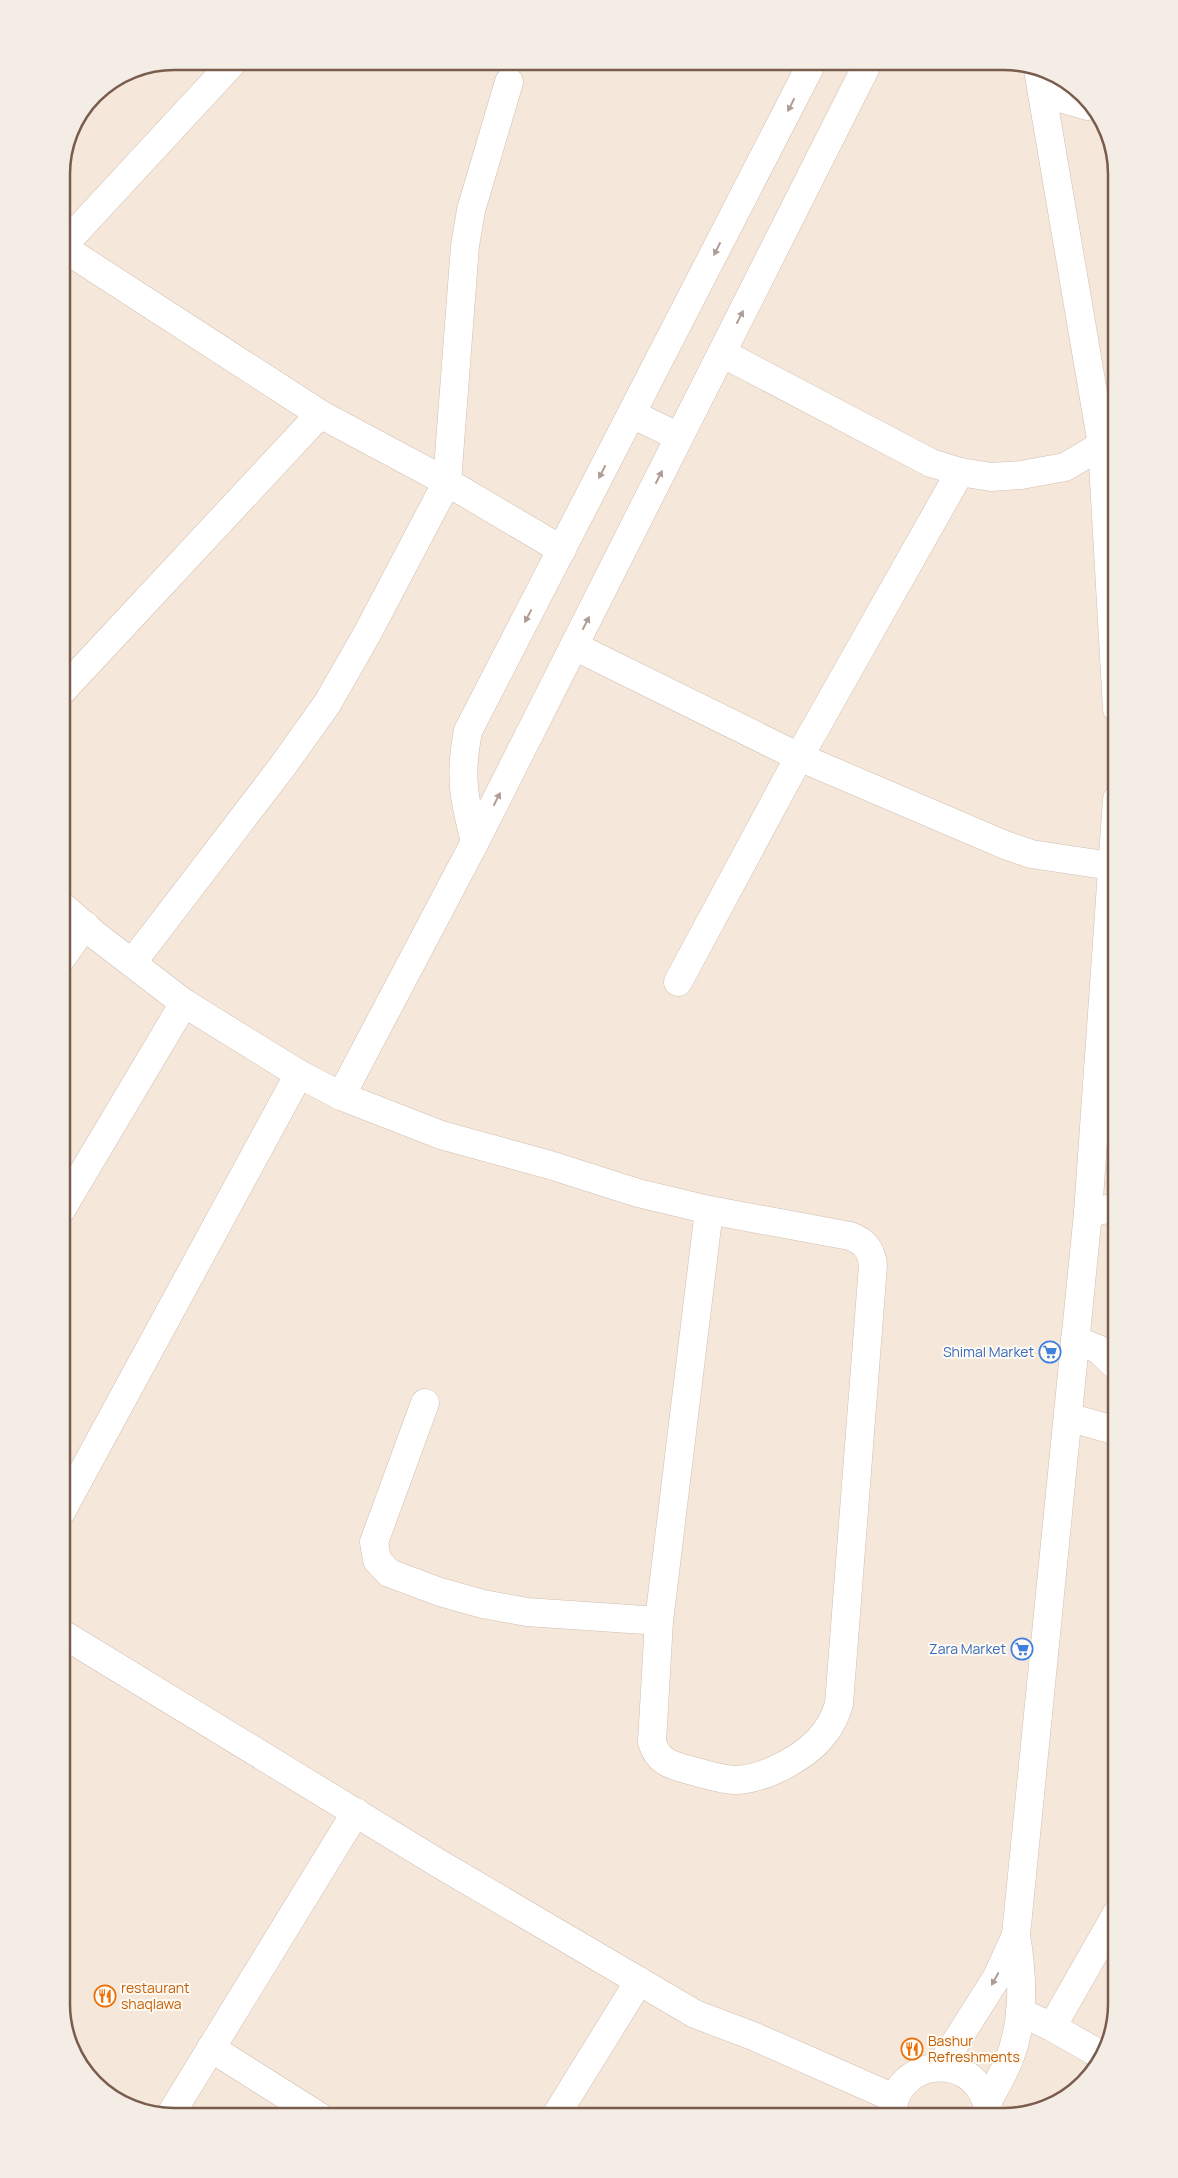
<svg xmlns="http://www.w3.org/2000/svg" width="1178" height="2178" viewBox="0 0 1178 2178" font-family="Manrope,sans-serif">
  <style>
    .residential { fill: #f5e8da }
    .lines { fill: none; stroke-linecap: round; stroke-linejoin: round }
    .minor-casing { stroke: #d1beb0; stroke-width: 29 }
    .tertiary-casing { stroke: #d1beb0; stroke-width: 29 }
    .minor { stroke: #fff; stroke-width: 28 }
    .tertiary { stroke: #fff; stroke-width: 28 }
    .oneway { fill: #af9d94 }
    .labels { text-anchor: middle; stroke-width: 4; stroke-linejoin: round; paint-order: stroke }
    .shop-label { font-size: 14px; fill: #366cbe; stroke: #fffaf3; text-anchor: end }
    .food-label { font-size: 14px; fill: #c56008; stroke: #fffaf3; text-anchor: start }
    .rim { fill: none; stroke: #7a5c4d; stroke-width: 2.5 }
  </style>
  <rect width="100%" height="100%" fill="#fdf6ec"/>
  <polygon class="residential" points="174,61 1012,62 1067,80 1108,130 1117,174 1117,2004 1098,2066 1048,2108 1004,2117 167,2117 111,2098 70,2048 61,2004 61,167 70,130 94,94 131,70"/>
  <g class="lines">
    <g class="minor-casing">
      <g id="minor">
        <polyline points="1042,93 1088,106"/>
        <polyline points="62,247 320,414 447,482 562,550"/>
        <polyline points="61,248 234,61"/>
        <polyline points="722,353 931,463 960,472 991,477 1021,475 1065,467 1102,445 1117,449"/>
        <polyline points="632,414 679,437"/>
        <polyline points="574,646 799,757 1005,845 1031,854 1111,866"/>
        <polyline points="61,692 320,414"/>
        <path d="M475 842C464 799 459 776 468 731L813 61"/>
        <path d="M61 905 94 934 184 1003 299 1074 341 1096 441 1135 550 1165 638 1193 709 1210 850 1236C865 1242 871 1249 873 1265L839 1704C836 1714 832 1723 826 1731 809 1756 764 1780 734 1780 719 1779 704 1774 689 1770 671 1765 658 1762 652 1742L659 1621 709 1210"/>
        <polyline points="61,959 85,925"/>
        <polyline points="132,963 282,767 327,704 367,634 447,482 465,246 471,210 509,82"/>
        <polyline points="678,982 799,757 960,472"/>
        <polyline points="341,1096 475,842 869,61"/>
        <polyline points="61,1210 184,1003"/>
        <polyline points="1088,1213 1117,1207"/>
        <polyline points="1075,1340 1098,1349 1117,1367"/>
        <polyline points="425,1403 374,1542 377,1560 389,1573 440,1592 483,1604 527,1612 659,1621"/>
        <polyline points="1068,1417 1117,1431"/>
        <polyline points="61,1512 299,1074"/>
        <polyline points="61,1633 438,1863 695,2014 753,2036 894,2098"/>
        <polyline points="1020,2012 1052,2027 1101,2055"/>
        <polyline points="1052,2027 1117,1913"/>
        <polyline points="211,2048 320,2117"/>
        <polyline points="169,2117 356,1812"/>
        <polyline points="555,2117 639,1981"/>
      </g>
    </g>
    <g class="tertiary-casing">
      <g id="tertiary">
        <polyline points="1038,70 1102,445 1117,709"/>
        <polyline points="940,2067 997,1977 1016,1935"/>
        <path d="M988 2101C995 2088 1003 2074 1009 2060 1025 2019 1023 1978 1016 1935L1088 1213 1117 799"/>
        <path d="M892 2117C892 2055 982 2048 989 2115"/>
      </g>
    </g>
    <use href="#minor" class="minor"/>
    <use href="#tertiary" class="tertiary"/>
  </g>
  <defs><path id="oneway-solid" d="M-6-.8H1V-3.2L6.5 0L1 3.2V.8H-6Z" transform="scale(1.25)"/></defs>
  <g class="oneway">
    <use href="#oneway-solid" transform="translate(791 105) rotate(117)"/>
    <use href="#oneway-solid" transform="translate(717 249) rotate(117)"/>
    <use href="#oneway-solid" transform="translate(740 317) rotate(-63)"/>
    <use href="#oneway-solid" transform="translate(602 472) rotate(117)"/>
    <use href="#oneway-solid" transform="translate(659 477) rotate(-63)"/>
    <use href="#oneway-solid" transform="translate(528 616) rotate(118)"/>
    <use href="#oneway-solid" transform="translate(586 623) rotate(-63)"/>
    <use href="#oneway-solid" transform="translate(497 799) rotate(-63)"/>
    <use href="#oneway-solid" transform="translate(995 1979) rotate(119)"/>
  </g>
  <defs>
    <g id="supermarket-ring" transform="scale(1.125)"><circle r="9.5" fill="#fffaf3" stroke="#3f7fe0" stroke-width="1.5"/><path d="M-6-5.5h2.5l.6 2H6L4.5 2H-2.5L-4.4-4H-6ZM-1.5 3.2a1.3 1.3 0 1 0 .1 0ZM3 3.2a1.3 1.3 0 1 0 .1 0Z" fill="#3f7fe0"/></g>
    <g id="restaurant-ring" transform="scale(1.125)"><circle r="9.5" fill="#fffaf3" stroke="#e8710a" stroke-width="1.5"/><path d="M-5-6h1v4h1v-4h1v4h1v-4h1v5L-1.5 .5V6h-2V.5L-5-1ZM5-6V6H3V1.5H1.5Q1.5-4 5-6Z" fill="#e8710a"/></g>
  </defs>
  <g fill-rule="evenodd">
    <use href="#supermarket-ring" x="1050" y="1352"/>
    <use href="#supermarket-ring" x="1022" y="1649"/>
    <use href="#restaurant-ring" x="105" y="1996"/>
    <use href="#restaurant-ring" x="912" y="2049"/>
  </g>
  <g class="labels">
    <g class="shop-label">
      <text x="1034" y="1357">Shimal Market</text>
      <text x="1006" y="1654">Zara Market</text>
    </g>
    <g class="food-label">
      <text x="121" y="1993">restaurant<tspan x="121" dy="16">shaqlawa</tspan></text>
      <text x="928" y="2046">Bashur<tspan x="928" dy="16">Refreshments</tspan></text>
    </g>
  </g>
  <path d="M0 0H1178V2178H0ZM174 70H1004A104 104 0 0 1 1108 174V2004A104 104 0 0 1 1004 2108H174A104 104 0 0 1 70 2004V174A104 104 0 0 1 174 70Z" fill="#f4ede6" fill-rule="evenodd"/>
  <path class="rim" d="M174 70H1004A104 104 0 0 1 1108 174V2004A104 104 0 0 1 1004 2108H174A104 104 0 0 1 70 2004V174A104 104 0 0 1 174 70Z"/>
</svg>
